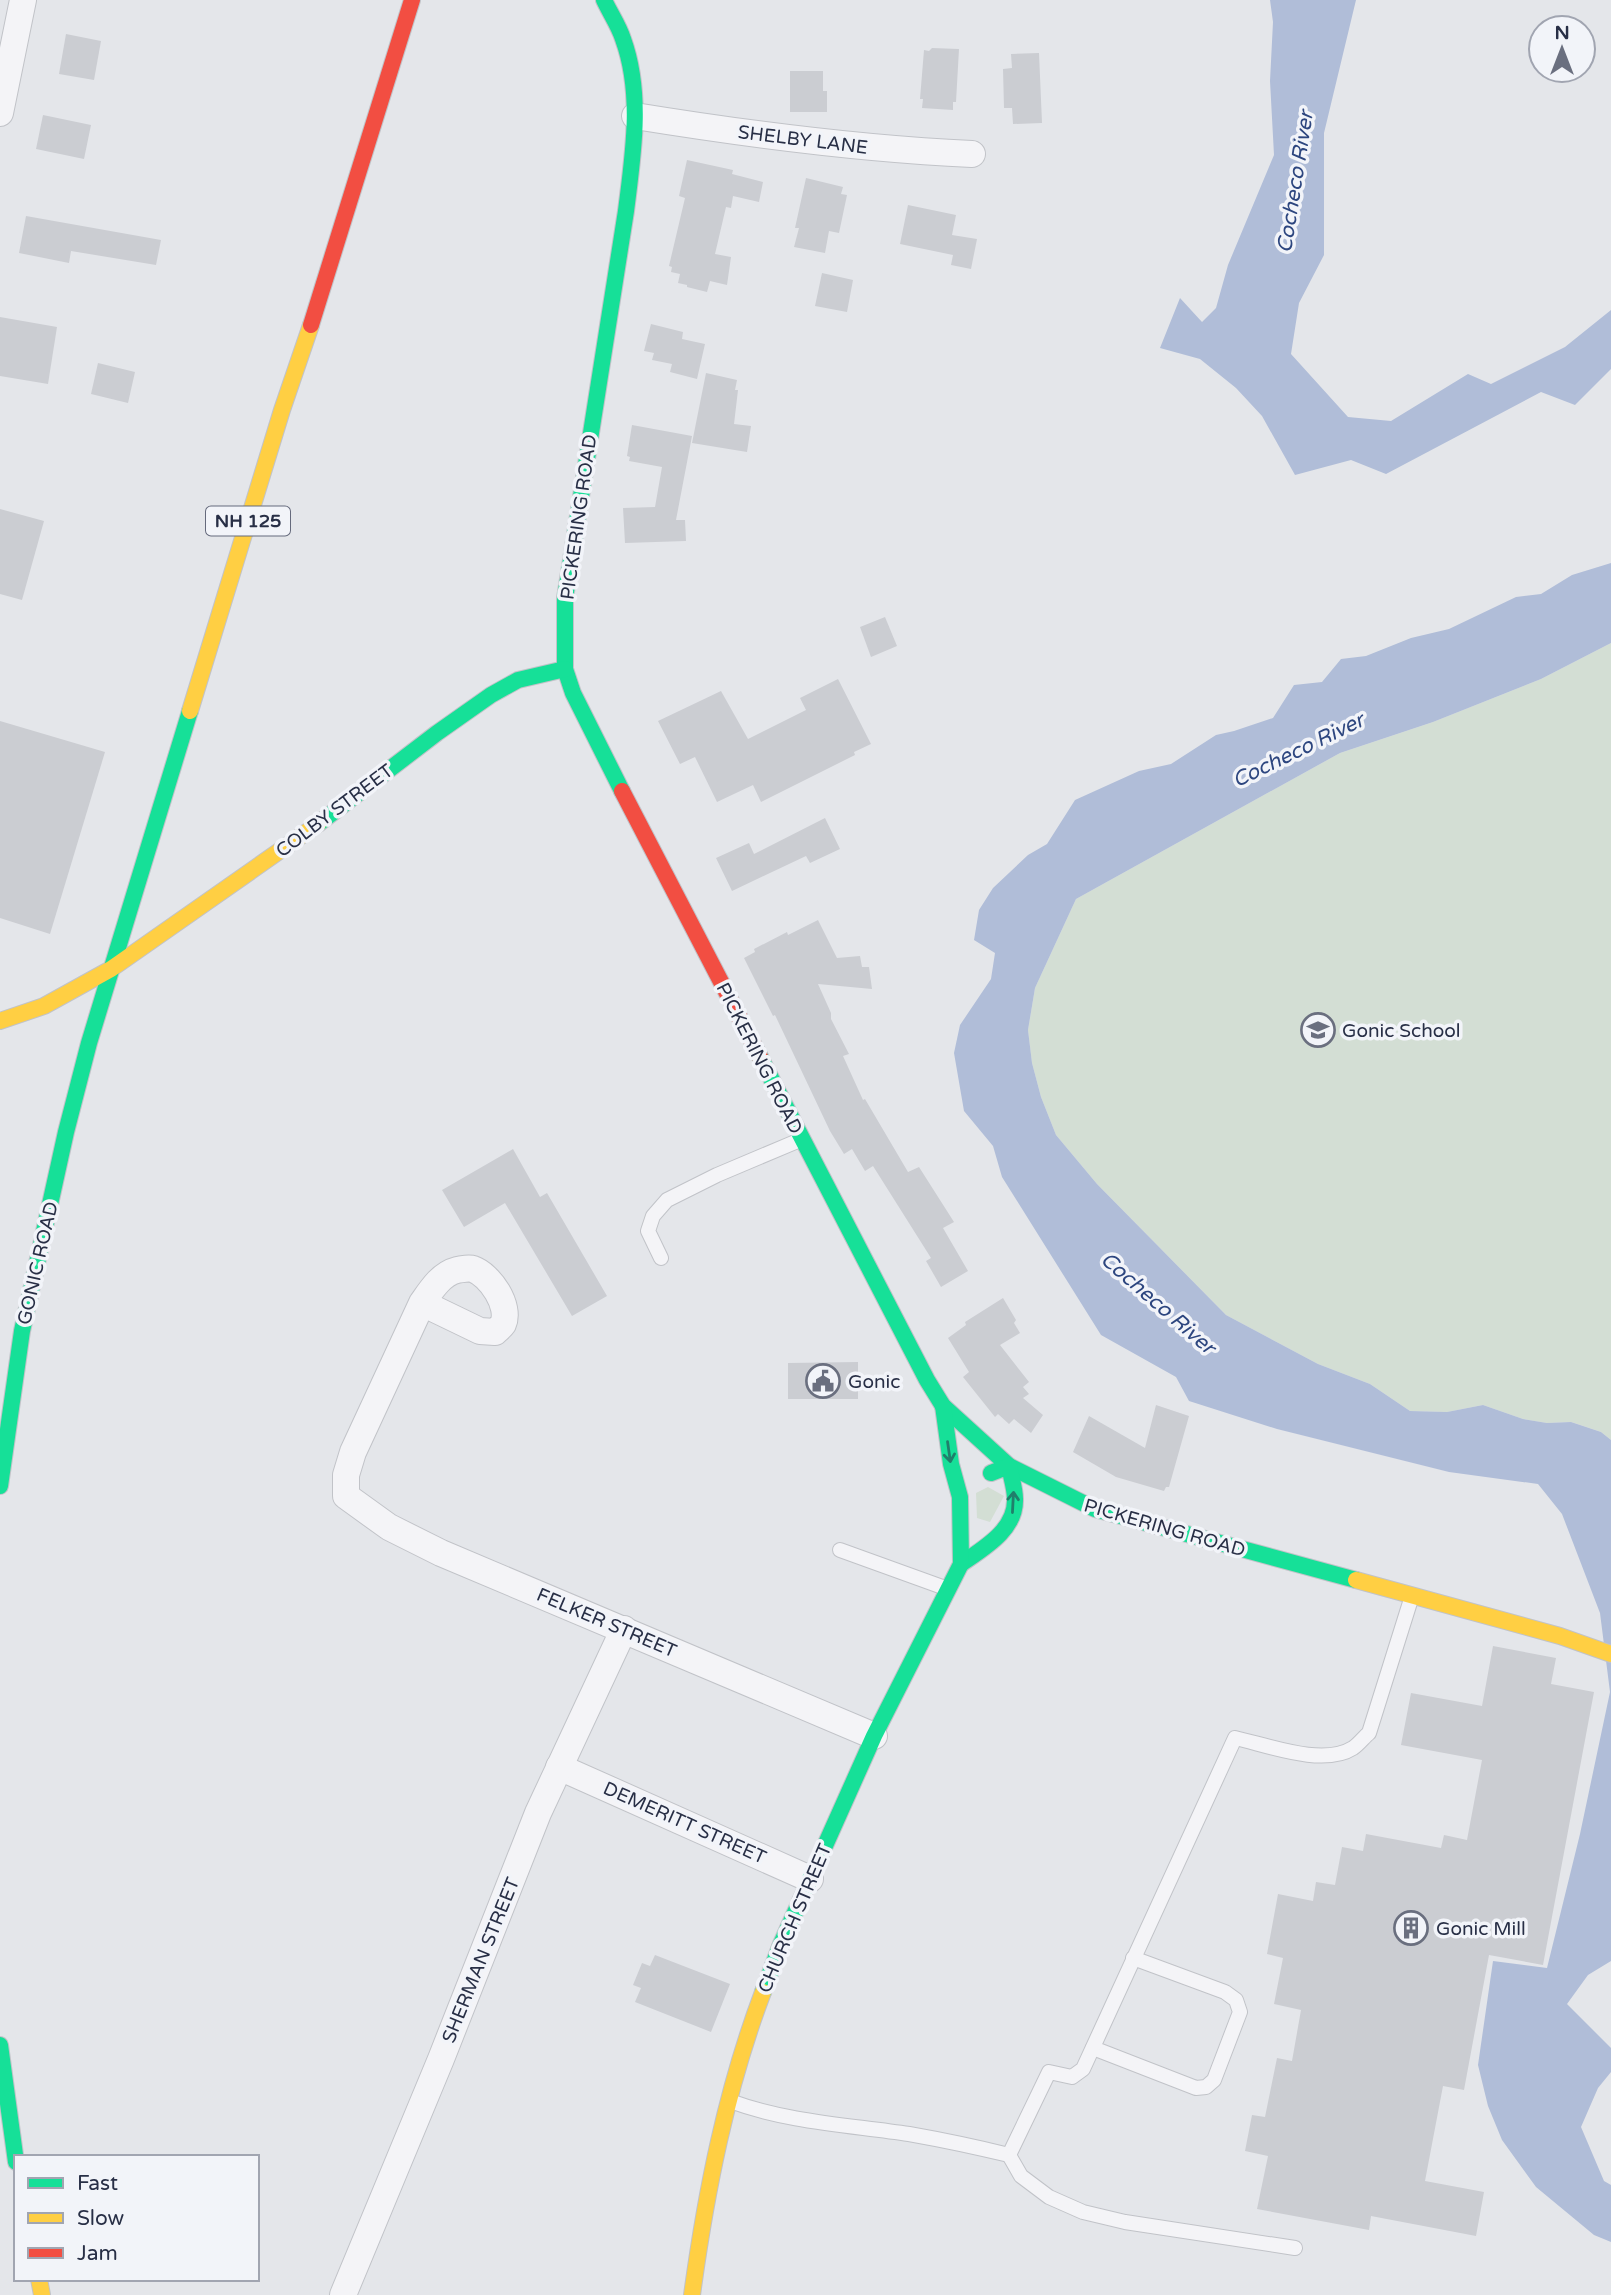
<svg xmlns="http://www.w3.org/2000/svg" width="1611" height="2295" viewBox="0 0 1611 2295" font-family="'Varela Round',sans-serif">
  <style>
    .green { fill: #d3ded4 }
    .water { fill: #b0bdd8 }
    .building { fill: #cbcdd2 }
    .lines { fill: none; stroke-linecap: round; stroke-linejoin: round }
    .lane-casing { stroke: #c1c3c8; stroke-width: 16 }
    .street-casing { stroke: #c1c3c8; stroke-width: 28 }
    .fast-casing { stroke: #c1c3c8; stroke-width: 18 }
    .slow-casing { stroke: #c1c3c8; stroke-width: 18 }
    .jam-casing { stroke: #c1c3c8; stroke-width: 18 }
    .lane { stroke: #f4f4f7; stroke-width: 14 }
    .street { stroke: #f4f4f7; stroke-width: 26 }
    .fast { stroke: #16e098; stroke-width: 16 }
    .slow { stroke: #ffcf43; stroke-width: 16 }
    .jam { stroke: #f24e42; stroke-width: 16 }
    .oneway { stroke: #207f6b }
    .labels { text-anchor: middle; stroke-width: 7; stroke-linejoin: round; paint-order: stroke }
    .shield { fill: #f2f4f9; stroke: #656a7c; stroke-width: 2 }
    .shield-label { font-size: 18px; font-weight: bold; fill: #282f46 }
    .street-label { font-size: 19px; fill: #282f46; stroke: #f2f4f9 }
    .poi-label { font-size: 19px; fill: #282f46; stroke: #f2f4f9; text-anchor: start }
    .water-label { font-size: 21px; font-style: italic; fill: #2d467f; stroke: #f2f4f9 }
  </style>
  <rect width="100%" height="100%" fill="#e4e6ea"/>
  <g class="green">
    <polygon points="1611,643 1611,1440 1601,1432 1571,1422 1547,1423 1523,1419 1483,1405 1447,1412 1410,1411 1370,1384 1318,1364 1226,1315 1097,1184 1056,1135 1041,1097 1032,1063 1028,1030 1035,988 1076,899 1340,753 1433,722 1541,679"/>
    <polygon points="988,1487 1004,1496 990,1522 977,1518 976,1493"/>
  </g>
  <g class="water">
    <polygon points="1270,0 1356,0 1324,133 1324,255 1299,303 1291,354 1348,417 1391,421 1468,374 1491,384 1565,347 1611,310 1611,369 1575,405 1541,392 1386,474 1351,460 1295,475 1262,416 1236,388 1200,359 1160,348 1180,298 1202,322 1216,308 1228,265 1274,155 1270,81 1273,22"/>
    <polygon points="1611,563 1611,643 1541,679 1433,722 1340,753 1076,899 1035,988 1028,1030 1032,1063 1041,1097 1056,1135 1097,1184 1226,1315 1318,1364 1370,1384 1410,1411 1447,1412 1483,1405 1523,1419 1547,1423 1571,1422 1601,1432 1611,1440 1611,1961 1588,1975 1567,2004 1611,2048 1611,2072 1598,2088 1581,2127 1604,2181 1611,2185 1611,2242 1594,2235 1536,2187 1502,2140 1488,2106 1478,2065 1493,1961 1547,1968 1580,1834 1610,1692 1600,1613 1562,1514 1538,1484 1449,1472 1277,1429 1189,1401 1176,1377 1101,1335 1002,1177 993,1146 964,1111 954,1053 960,1025 991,979 995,953 974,940 979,910 993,888 1028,855 1047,844 1075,800 1139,771 1171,764 1216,735 1234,731 1273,718 1294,685 1322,682 1341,659 1366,656 1411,638 1449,629 1516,597 1541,594 1572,575"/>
  </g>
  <g class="building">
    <polygon points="66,34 101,41 94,80 59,74"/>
    <polygon points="932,48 959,49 956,102 953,102 953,110 922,108 923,99 920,99 924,50 929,51"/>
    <polygon points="1039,53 1042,123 1013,124 1012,108 1004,108 1003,69 1012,68 1011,54"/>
    <polygon points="790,71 823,71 823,91 827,91 827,112 790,112"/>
    <polygon points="43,115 91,125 84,159 36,149"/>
    <polygon points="687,160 733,170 732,174 763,182 759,202 733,196 731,208 726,207 715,254 731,257 727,285 710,281 707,292 687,287 687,285 678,283 680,274 671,272 672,267 669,266 685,198 679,196"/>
    <polygon points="806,178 843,187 841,194 847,195 839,233 829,231 825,253 794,247 799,228 795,228"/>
    <polygon points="908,205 956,215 952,235 977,239 971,269 951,265 953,255 900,244"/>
    <polygon points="26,216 161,240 156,265 71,251 69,263 19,253"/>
    <polygon points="822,273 853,280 847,312 815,306"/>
    <polygon points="0,317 57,327 48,384 0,376"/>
    <polygon points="651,324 683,332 682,339 705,344 697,379 670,372 672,364 652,360 654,353 644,351"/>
    <polygon points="98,363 135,372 128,403 91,394"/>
    <polygon points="706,373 737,380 735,390 738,390 734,424 751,426 747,452 692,443"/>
    <polygon points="632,425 692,436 676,520 685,520 686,541 625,543 623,508 655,507 662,467 629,461 630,457 627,456"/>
    <polygon points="0,509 44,521 22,600 0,594"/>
    <polygon points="885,617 897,646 871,657 860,627"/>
    <polygon points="838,679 871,744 854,752 855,755 761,802 753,785 717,802 695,757 680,764 658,721 721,691 748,739 806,710 800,698"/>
    <polygon points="0,721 105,752 50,934 0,918"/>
    <polygon points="825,818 840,849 810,863 806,856 732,891 716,858 749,843 754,854"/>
    <polygon points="818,920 837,958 860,956 862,967 869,967 872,989 818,984 831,1013 831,1019 849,1054 843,1056 863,1100 865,1099 908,1172 919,1167 954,1222 943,1228 968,1271 941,1287 926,1261 931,1258 873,1166 865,1171 852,1149 844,1154 830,1131 775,1015 773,1016 744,958 755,952 754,949 787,932 788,935"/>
    <polygon points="513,1149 540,1197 547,1193 607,1296 572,1316 505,1203 464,1227 442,1190"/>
    <polygon points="1003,1298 1016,1320 1014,1323 1020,1333 1000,1345 1029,1382 1023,1387 1029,1394 1023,1398 1043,1415 1031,1433 1014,1419 1009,1424 998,1414 995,1417 963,1377 969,1372 948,1338 966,1325 965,1322"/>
    <polygon points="858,1362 858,1399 788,1399 788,1363"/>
    <polygon points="1156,1405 1189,1416 1169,1487 1166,1487 1164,1491 1116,1477 1073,1452 1089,1416 1145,1448"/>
    <polygon points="1493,1646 1556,1658 1551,1684 1594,1692 1543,1965 1489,1955 1464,2090 1443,2086 1425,2181 1484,2192 1476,2236 1371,2216 1369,2230 1257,2209 1268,2156 1245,2151 1252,2115 1265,2117 1277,2058 1292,2061 1301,2010 1274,2004 1283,1958 1267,1954 1278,1894 1313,1901 1316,1882 1335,1885 1342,1847 1363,1851 1366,1834 1441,1848 1444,1835 1467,1840 1482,1760 1401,1745 1411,1693 1482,1706"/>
    <polygon points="655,1955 730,1984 711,2032 635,2002 641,1988 633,1985 642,1963 650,1966"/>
  </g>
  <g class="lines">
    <g class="lane-casing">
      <g id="lane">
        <polyline points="661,1258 648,1231 653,1216 667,1200 717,1175 800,1140"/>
        <polyline points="840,1550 948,1589"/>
        <polyline points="1093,2048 1196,2088 1206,2087 1214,2080 1240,2012 1236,2000 1225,1992 1133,1958"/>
        <path d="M730 2101C787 2122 849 2125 909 2134 943 2140 976 2147 1009 2155L1049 2072 1072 2077 1083 2069 1235 1738C1267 1745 1323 1767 1353 1748 1359 1744 1364 1737 1369 1733L1412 1596"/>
        <polyline points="1009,2155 1021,2176 1049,2197 1083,2212 1125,2222 1295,2248"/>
      </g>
    </g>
    <g class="street-casing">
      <g id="street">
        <polyline points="0,113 23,0"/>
        <path d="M635 116C746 134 859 149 972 154"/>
        <path d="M422 1303 480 1331 495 1332C498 1329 501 1327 503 1324 511 1306 490 1275 473 1269 470 1268 461 1269 457 1270 441 1274 431 1290 422 1303L353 1452 346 1475V1496L389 1527 441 1553 874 1736"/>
        <polyline points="559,1767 810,1879"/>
        <polyline points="343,2295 441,2059 538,1813 624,1629"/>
      </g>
    </g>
    <g class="fast-casing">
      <g id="fast">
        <path d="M604 0C610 13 619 26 623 39 643 94 633 155 626 211L565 598V669L573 693 622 791"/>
        <polyline points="318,824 437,733 491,695 518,680 565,669"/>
        <polyline points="760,1057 927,1380 943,1406 1009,1466 1095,1509 1356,1580"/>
        <polyline points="0,1486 22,1331 66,1132 89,1043 190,711"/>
        <path d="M961 1564C984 1548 1016 1530 1015 1499 1015 1488 1011 1477 1009 1466L991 1473"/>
        <polyline points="763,1992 781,1944 874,1736 961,1564 960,1497 951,1464 943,1406"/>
        <polyline points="0,2045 16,2162"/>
      </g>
    </g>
    <g class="slow-casing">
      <g id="slow">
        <polyline points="190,711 282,410 311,325"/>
        <polyline points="0,1021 44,1006 111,969 318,824"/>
        <polyline points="1356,1580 1560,1636 1611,1654"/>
        <polyline points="39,2279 42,2295"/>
        <path d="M692 2295C706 2192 726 2090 763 1992"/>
      </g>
    </g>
    <g class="jam-casing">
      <g id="jam">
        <polyline points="311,325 412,0"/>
        <polyline points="622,791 760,1057"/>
      </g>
    </g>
    <use href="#lane" class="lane"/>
    <use href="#street" class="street"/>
    <use href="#fast" class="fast"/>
    <use href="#slow" class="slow"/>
    <use href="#jam" class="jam"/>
  </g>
  <defs><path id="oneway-shaft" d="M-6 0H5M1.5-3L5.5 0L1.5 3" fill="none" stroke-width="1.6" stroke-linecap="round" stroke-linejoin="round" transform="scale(1.75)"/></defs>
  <g class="oneway">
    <use href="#oneway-shaft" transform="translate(949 1452) rotate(82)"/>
    <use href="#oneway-shaft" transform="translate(1013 1502) rotate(-87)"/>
  </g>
  <defs>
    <g id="school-ring" transform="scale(1.75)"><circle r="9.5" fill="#f2f4f9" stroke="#6a6f7f" stroke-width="1.5"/><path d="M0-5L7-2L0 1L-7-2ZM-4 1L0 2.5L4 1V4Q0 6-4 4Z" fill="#6a6f7f"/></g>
    <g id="civic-ring" transform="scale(1.75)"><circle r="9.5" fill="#f2f4f9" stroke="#6a6f7f" stroke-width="1.5"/><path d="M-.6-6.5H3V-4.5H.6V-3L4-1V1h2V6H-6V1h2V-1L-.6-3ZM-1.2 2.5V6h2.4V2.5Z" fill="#6a6f7f"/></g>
    <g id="building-ring" transform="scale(1.75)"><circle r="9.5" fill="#f2f4f9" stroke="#6a6f7f" stroke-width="1.5"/><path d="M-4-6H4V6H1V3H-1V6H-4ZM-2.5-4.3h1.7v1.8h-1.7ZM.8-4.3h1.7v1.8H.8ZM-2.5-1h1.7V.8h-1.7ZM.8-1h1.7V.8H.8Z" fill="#6a6f7f"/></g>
  </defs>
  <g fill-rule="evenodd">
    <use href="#school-ring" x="1318" y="1030"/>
    <use href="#civic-ring" x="823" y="1381"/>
    <use href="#building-ring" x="1411" y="1928"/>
  </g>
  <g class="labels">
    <rect class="shield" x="206" y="506.5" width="84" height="29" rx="5"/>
    <g class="shield-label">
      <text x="248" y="527">NH 125</text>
    </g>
    <g class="street-label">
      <text transform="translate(803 139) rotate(7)" y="7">SHELBY LANE</text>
      <text transform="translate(578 517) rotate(-82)" y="7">PICKERING ROAD</text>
      <text transform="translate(334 810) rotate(-37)" y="7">COLBY STREET</text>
      <text transform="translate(760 1058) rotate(63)" y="7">PICKERING ROAD</text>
      <text transform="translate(37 1263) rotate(-77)" y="7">GONIC ROAD</text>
      <text transform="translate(1165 1527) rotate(16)" y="7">PICKERING ROAD</text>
      <text transform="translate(607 1622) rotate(23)" y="7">FELKER STREET</text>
      <text transform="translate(685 1822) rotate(24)" y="7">DEMERITT STREET</text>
      <text transform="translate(794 1918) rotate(-67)" y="7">CHURCH STREET</text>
      <text transform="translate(480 1960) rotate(-68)" y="7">SHERMAN STREET</text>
    </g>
    <g class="poi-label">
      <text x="1342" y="1037">Gonic School</text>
      <text x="848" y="1388">Gonic</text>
      <text x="1436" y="1935">Gonic Mill</text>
    </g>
    <g class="water-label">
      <text transform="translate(1295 182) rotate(-81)" y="7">Cocheco River</text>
      <text transform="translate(1298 750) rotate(-26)" y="7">Cocheco River</text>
      <text transform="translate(1158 1303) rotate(41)" y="7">Cocheco River</text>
    </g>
  </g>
  <rect x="14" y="2155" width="245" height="126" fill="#f2f4f9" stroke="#a1a5b1" stroke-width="2"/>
  <rect x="28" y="2178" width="35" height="10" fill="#16e098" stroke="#a1a5b1" stroke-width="2"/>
  <text x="77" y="2190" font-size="21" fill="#282f46">Fast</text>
  <rect x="28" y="2213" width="35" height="10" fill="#ffcf43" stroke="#a1a5b1" stroke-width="2"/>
  <text x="77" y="2225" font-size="21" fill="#282f46">Slow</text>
  <rect x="28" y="2248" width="35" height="10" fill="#f24e42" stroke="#a1a5b1" stroke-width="2"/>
  <text x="77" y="2260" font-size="21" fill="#282f46">Jam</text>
  <g transform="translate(1562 49)"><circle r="33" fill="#f2f4f9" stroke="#a1a5b1" stroke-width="2"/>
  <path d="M0-5L12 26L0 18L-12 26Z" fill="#6a6f7f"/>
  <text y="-10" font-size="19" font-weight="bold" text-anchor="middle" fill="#282f46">N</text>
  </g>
</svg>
